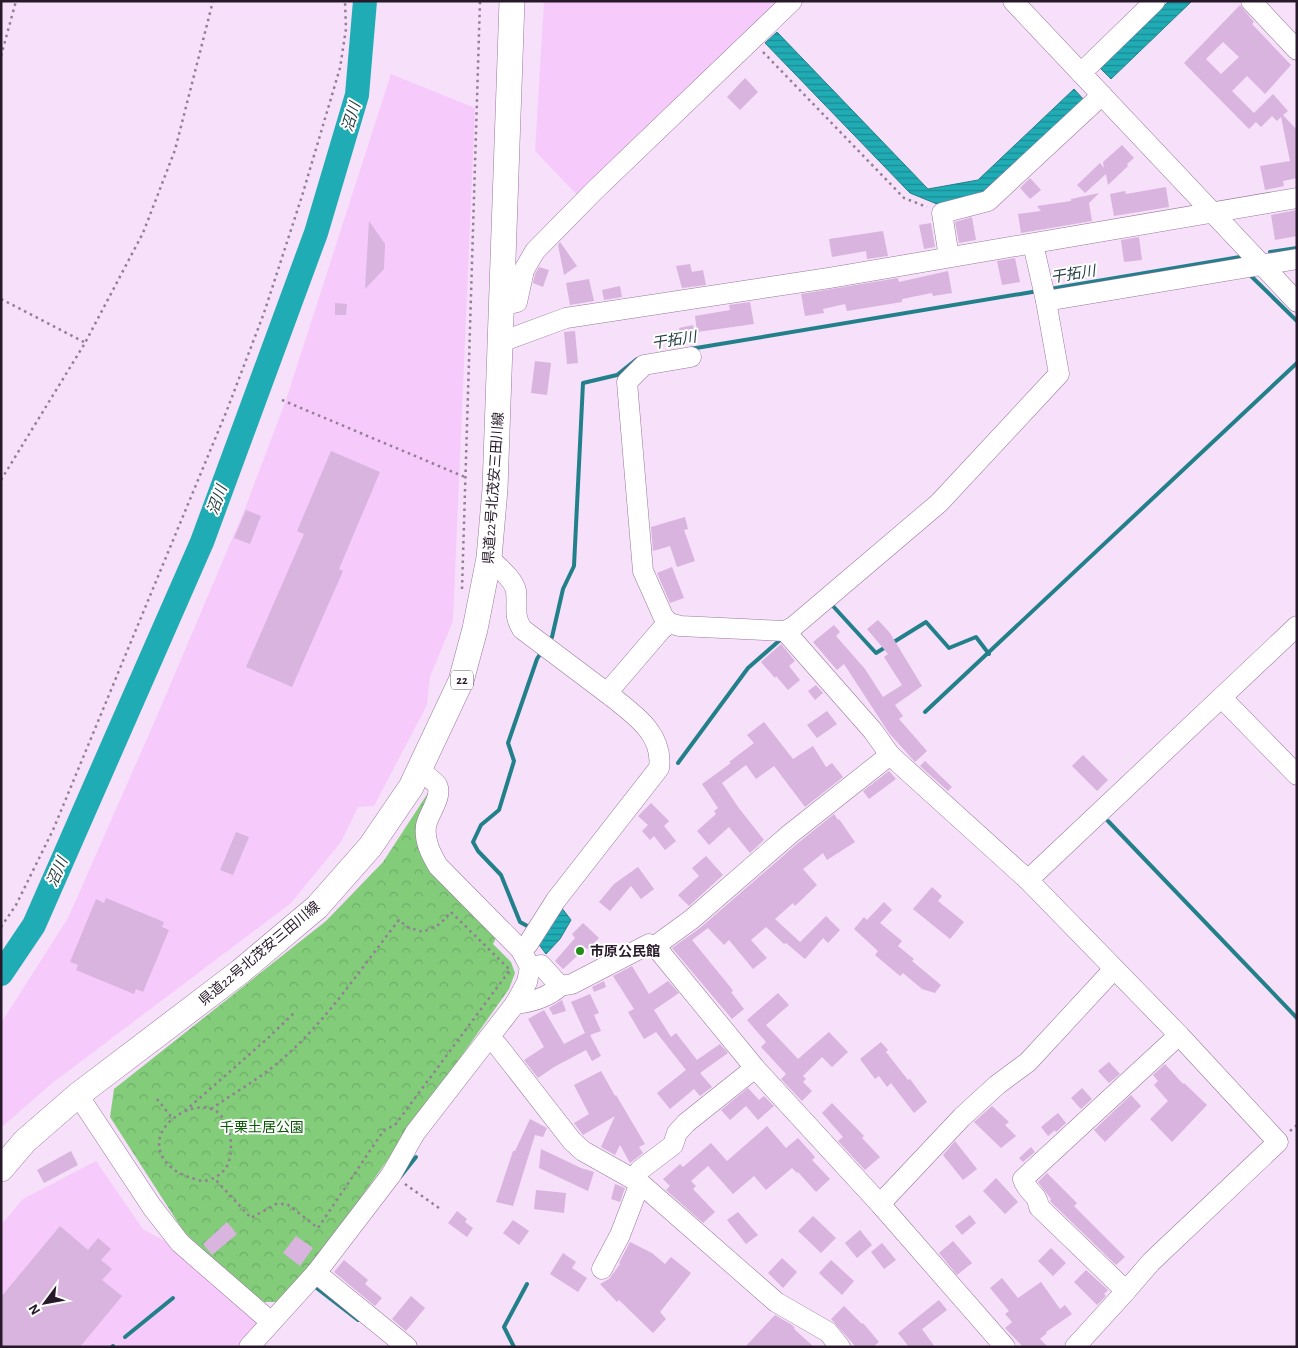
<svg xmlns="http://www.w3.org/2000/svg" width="1298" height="1348" viewBox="0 0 1298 1348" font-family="'Alegreya Sans','Noto Sans JP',sans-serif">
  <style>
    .built { fill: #f6cbfc }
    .park { fill: url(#park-crowns) }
    .water { fill: url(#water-rules); stroke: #22808b }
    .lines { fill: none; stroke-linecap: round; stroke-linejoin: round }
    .stream { stroke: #22808b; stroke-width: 4 }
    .river { stroke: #20acb5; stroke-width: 24 }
    .building { fill: #d8b4de; fill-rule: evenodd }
    .minor-casing { stroke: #99779e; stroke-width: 21 }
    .major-casing { stroke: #99779e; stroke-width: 26 }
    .path { stroke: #927f94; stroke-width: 2.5; stroke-dasharray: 2.5 4; stroke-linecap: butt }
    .minor { stroke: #fff; stroke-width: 20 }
    .major { stroke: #fff; stroke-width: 25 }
    .poi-dot { fill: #1f8f17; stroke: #fff; stroke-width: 2 }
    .labels { text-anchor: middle; stroke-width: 4; stroke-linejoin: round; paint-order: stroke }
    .shield { fill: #fff; stroke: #685e69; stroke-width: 1 }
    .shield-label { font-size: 12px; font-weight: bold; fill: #271929 }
    .street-label { font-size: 14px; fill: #271929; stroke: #fff }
    .poi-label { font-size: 14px; font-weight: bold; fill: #271929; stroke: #fff; text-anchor: start }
    .park-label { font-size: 14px; fill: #065801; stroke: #fff }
    .water-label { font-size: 15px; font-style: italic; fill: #233e40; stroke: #fff }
  </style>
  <defs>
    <pattern id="park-crowns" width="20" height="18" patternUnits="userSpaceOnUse" patternTransform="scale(1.25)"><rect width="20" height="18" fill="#82cc7a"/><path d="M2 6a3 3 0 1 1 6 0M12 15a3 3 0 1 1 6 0" fill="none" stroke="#70af6a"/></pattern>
    <pattern id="water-rules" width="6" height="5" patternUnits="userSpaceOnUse" patternTransform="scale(1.25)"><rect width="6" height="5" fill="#20acb5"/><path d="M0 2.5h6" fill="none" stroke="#1c8b93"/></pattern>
  </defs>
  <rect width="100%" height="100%" fill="#f7e0fa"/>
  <g class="built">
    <polygon points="544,1 783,1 580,198 535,151"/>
    <polygon points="391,74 475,108 453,621 430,677 427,705 374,806 358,807 341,842 290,904 51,1084 1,1128 1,1023 68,918 157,716 246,506 286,400"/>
    <polygon points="96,1161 143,1229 167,1242 261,1321 239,1347 1,1347 1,1225 23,1199"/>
  </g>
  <polygon class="park" points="428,793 433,797 424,858 497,936 493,944 511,962 515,973 509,989 330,1241 282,1302 264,1302 223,1269 184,1232 110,1117 114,1089 326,921 383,862"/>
  <g class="water">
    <polygon points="1169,1 1192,1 1111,79 1100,68"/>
    <polygon points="777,32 928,189 978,180 1074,89 1085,101 986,194 937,204 910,193 765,43"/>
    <polygon points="561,907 571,920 560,939 546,954 537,942"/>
  </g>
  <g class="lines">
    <g class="stream">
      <polyline points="1270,252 1297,248"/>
      <polyline points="1252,277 1297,321"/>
      <polyline points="1050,289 1240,257"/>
      <polyline points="690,349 1038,291"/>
      <polyline points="830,606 832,605 876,653 926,622 949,648 976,637 989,654"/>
      <polyline points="549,641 552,637 563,589 574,566 583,383 617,375 637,359"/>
      <polyline points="925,712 1297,363"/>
      <polyline points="678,763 748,668 780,640"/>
      <polyline points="1108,821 1297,1018"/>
      <polyline points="531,928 520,922 501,875 478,851 473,842 481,825 499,810 514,761 508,743 537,659 542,651"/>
      <polyline points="400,1177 416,1157"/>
      <polyline points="314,1286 358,1320"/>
      <polyline points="125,1337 173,1298"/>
      <polyline points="112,1347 113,1346"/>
      <polyline points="514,1347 504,1327 527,1284"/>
    </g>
    <polyline class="river" points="1,974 34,925 202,542 316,233 357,95 365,1"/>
  </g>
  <g class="building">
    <path d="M1240 5 1254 22 1252 24 1291 65 1265 94 1247 76 1232 91 1254 113 1273 94 1288 111 1283 115 1297 130V178L1283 181 1284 186 1265 190 1260 166 1290 161 1281 117 1277 121 1272 116 1261 127 1256 122 1249 129 1184 63ZM1223 42 1239 57 1221 74 1206 59Z"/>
    <polygon points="745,78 758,92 740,110 727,97"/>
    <polygon points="1122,145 1134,158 1127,164 1128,166 1108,185 1106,174 1085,193 1077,185 1100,163 1104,168 1103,162"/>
    <polygon points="1030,178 1041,190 1030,199 1020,188"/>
    <polygon points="1166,187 1169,207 1114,216 1110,194 1125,191 1126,194"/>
    <polygon points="1099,193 1089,203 1092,221 1021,233 1018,214 1041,211 1037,206 1071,201 1071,199"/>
    <polygon points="1297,210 1297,236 1275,240 1271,215"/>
    <polygon points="972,217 976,240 959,243 955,222"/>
    <polygon points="369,221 385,244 384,269 365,289"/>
    <polygon points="931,223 935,247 924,249 919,225"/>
    <polygon points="883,231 888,256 867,259 866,251 832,257 829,239"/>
    <polygon points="1139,237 1142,260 1124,262 1121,240"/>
    <polygon points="560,242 577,266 564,275 558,245"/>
    <polygon points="1015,258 1020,282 1002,285 997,261"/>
    <polygon points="690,264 692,272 703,270 706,285 682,288 676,266"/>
    <polygon points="539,267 549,270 543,287 533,283 535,274"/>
    <polygon points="948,271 952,293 933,296 932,293 902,299 902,302 847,311 845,304 823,309 824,313 805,316 801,294 898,278 899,282"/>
    <polygon points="589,279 594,301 570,305 566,283"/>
    <polygon points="620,286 622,297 604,300 602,290"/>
    <polygon points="750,302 754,324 697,332 695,316 730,310 729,305"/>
    <polygon points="335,303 347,304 346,315 335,315"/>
    <polygon points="693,325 695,336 681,339 679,328"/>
    <polygon points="575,331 578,363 567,364 564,332"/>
    <polygon points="535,361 551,363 547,395 531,393"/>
    <polygon points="331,451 380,472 339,569 343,571 292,687 246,667 304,534 297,531"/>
    <polygon points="246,510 261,516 250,544 234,538"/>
    <polygon points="685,517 688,529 684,530 695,561 677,567 670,546 653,551 651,527"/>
    <polygon points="672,567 684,598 670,603 657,573"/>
    <polygon points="878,620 890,633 922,686 895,705 903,716 899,719 927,751 915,762 889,733 844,664 837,670 813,642 834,625 840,632 836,636 865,669 883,697 902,685 884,657 888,654 867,629"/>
    <polygon points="781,644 795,661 789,666 800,680 788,690 776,676 775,678 761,662"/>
    <polygon points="816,685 823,693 815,700 808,691"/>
    <polygon points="827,711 837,724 817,738 807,725"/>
    <polygon points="764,722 793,759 813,746 826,767 832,763 843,777 805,807 774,766 756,779 746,765 722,783 738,807 764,840 750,853 729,827 709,845 697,831 716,814 714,811 718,808 702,784 731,763 729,762 754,743 747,735"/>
    <polygon points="1083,755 1108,780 1097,791 1072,766"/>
    <polygon points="925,761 952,787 948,791 920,766"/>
    <polygon points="889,771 896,779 869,799 863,791"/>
    <polygon points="651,803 669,821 664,826 676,841 665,850 654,836 650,840 642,831 648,825 638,816"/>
    <polygon points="834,814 838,820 839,819 855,842 827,860 823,853 803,869 817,885 795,906 793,903 775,919 800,942 826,916 840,930 828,943 823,938 805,959 786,943 784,944 766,927 751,940 767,958 753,969 729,940 724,945 708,928 692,940 731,988 733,991 731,992 744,1009 732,1019 672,948 700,928 798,843"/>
    <polygon points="236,832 249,837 233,875 220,870"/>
    <polygon points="706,856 723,875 689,906 678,895 699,876 692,868"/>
    <polygon points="638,867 654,889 641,899 631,886 610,911 599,902 614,884"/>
    <polygon points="932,887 942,896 938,901 964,922 950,939 913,909"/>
    <polygon points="106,898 164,922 162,927 169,930 143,992 136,989 134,994 76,970 78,965 70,962 96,899 104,903"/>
    <polygon points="884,902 892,910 880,923 902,941 898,946 914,959 912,961 941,985 935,993 922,989 903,973 900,976 875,955 878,951 854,929 864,917 867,920"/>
    <polygon points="583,923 599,938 588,949 586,948 563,969 555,961 575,938 572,934"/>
    <polygon points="632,966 649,994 668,981 679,993 654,1010 671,1037 676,1033 697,1060 720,1044 728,1053 700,1073 712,1087 700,1096 694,1089 670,1109 657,1093 686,1070 656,1032 644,1039 628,1012 634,1009 613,976"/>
    <polygon points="604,981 606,987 594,992 592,987"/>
    <polygon points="778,993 789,1005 766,1025 798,1059 829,1032 848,1052 832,1067 822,1057 803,1076 806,1079 803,1082 812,1091 802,1101 781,1079 786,1074 761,1047 766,1042 747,1020"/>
    <polygon points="590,994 599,1013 594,1015 601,1031 590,1035 601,1056 592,1061 586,1050 554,1067 538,1078 524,1060 544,1047 528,1019 544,1010 564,1044 585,1033 571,1002"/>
    <polygon points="562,1000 566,1011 553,1015 549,1008"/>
    <polygon points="881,1042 888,1050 886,1052 908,1080 910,1079 927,1102 914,1113 891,1083 887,1087 879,1076 875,1079 860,1059"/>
    <polygon points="1109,1062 1120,1074 1109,1083 1098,1071"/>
    <polygon points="1165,1064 1183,1084 1184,1083 1207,1105 1172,1142 1150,1119 1168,1101 1154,1085 1158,1081 1153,1075"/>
    <polygon points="601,1071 615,1096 616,1095 645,1144 639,1147 643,1153 630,1163 620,1145 615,1155 601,1147 615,1116 583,1135 574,1123 589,1114 574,1085"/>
    <polygon points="748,1088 759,1100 764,1096 774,1106 758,1120 746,1106 730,1120 721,1110"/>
    <polygon points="1082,1088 1092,1099 1081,1109 1071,1098"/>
    <polygon points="1131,1095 1141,1106 1105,1142 1094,1130"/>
    <polygon points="832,1103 864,1136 862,1138 880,1157 865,1170 838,1141 843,1137 822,1113"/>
    <polygon points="992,1106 1009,1122 1005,1125 1016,1136 1001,1148 974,1122"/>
    <polygon points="1058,1113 1066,1123 1056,1132 1055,1130 1048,1136 1041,1127"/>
    <polygon points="530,1119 547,1128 543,1137 535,1135 513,1206 496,1202 513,1151 515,1151"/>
    <polygon points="767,1126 786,1148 798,1138 815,1157 812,1160 830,1179 816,1192 798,1172 797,1173 792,1168 766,1190 754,1176 733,1194 708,1166 691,1181 696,1186 693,1189 715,1212 703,1223 666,1190 670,1186 663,1179 680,1164 683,1167 711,1143 727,1161"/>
    <polygon points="955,1141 977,1169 963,1180 943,1155"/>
    <polygon points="1031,1147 1035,1152 1023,1162 1019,1158"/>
    <polygon points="541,1149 581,1168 594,1172 588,1191 539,1168"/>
    <polygon points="71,1151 78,1165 44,1183 37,1170"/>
    <polygon points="1047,1173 1077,1203 1074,1206 1125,1257 1116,1265 1050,1201 1051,1199 1038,1182"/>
    <polygon points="996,1178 1018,1202 1005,1214 983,1191"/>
    <polygon points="615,1184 625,1188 620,1202 611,1199"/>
    <polygon points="536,1190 566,1193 564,1213 534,1209"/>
    <polygon points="457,1211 467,1219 465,1222 473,1228 467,1237 448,1223"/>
    <polygon points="738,1212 758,1235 746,1244 727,1220"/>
    <polygon points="970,1215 976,1223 962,1235 955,1226"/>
    <polygon points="813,1216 836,1238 821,1253 798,1231"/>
    <polygon points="513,1220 529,1231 519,1245 503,1233"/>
    <polygon points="227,1222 237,1234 212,1255 203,1244"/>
    <polygon points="60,1226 88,1250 98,1238 111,1249 101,1260 112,1269 102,1280 122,1296 80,1347 1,1347 1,1297"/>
    <polygon points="860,1230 872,1245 857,1258 845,1243"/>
    <polygon points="296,1236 313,1248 300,1266 283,1253"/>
    <polygon points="953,1241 972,1263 957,1275 939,1253"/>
    <polygon points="630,1242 652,1253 665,1264 671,1257 691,1273 660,1312 666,1319 653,1333 619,1300 617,1302 600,1284 609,1279 620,1264 619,1263"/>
    <polygon points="882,1243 896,1260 884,1269 871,1252"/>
    <polygon points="1051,1248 1066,1263 1053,1276 1038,1261"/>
    <polygon points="563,1253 576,1262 572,1268 587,1278 578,1292 550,1274"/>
    <polygon points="782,1258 797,1272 783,1288 768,1273"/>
    <polygon points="344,1260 368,1280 365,1284 382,1298 375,1306 334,1272"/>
    <polygon points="831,1260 854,1281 842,1295 819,1273"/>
    <polygon points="1086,1270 1108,1290 1104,1294 1106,1296 1097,1305 1074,1282"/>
    <polygon points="1002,1278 1018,1298 1041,1282 1060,1309 1065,1305 1072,1314 1046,1332 1047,1333 1040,1339 1048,1347 1023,1347 1005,1328 1012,1322 1005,1314 1009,1311 990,1288"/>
    <polygon points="411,1296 425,1308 406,1331 392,1319"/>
    <polygon points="939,1300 947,1310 922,1329 935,1347 909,1347 898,1333"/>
    <polygon points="844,1306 862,1324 863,1323 879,1342 873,1347 856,1347 831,1319"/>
    <polygon points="775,1315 792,1325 795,1328 794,1329 814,1347 745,1347"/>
  </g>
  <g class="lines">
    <g class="minor-casing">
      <g id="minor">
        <polyline points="1013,1 1297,302"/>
        <polyline points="1251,1 1297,50"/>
        <polyline points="1081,73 1155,1"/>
        <polyline points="949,257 942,213 988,201 1102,95"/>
        <polyline points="1046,301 1297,259"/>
        <polyline points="501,306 517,302 524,270 535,251 595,190 792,1"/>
        <polyline points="501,342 566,318 829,278 1297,198"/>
        <path d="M489 558C498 567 514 579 516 591 518 607 513 615 522 629L607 693 661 630 669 623 680 626 785 631 793 627 939 503 1059 374 1046 301 1033 244"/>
        <polyline points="669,623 663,616 643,571 627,382 644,365 691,357"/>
        <polyline points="785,631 873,731 890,755 1028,880 1179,1035 1278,1142 1151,1262 1126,1291 1075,1347"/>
        <polyline points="1222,698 1297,775"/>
        <polyline points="1028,880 1297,626"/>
        <polyline points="655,946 692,919 790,834 890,755"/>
        <path d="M521 950 528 944 556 900 659 768C664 733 632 713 607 693"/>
        <polyline points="530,967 541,965 560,986 572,984 649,944 655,946 755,1068 880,1204 1005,1347"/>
        <path d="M515 1004C532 1002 548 998 560 986"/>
        <polyline points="490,1038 498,1046 572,1141 583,1151 640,1183 776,1302 828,1332 840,1347"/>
        <polyline points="78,1095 152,1207 180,1243 271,1322"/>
        <polyline points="634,1179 640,1170 673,1145 677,1133 686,1123 755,1068"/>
        <polyline points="880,1204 962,1117 997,1085 1028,1062 1114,969"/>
        <polyline points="602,1269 620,1235 640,1183"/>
        <polyline points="316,1273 407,1347"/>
        <path d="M1126 1291 1039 1207C1037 1192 1027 1193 1023 1179L1179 1035"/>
        <path d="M249 1347 316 1273 391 1175 415 1133 515 1004 527 982 530 967 521 950 438 866C431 854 424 841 426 826 428 814 443 797 437 785 433 780 424 774 419 770"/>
      </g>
    </g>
    <g class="major-casing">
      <polyline id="major" points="1,1169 25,1141 78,1095 241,971 317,907 370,847 411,787 461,681 475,629 489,558 495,489 512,1"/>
    </g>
    <g class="path">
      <polyline points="763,52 904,198 927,207"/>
      <polyline points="1,56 16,1"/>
      <polyline points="1,299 84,342"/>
      <polyline points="282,400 465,477"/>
      <polyline points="1,480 85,343 143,233 175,150 213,1"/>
      <polyline points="462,589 480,1"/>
      <polyline points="1,927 16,905 53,830 227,410 264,313 302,196 340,68 346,29 345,1"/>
      <polyline points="157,1099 173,1119"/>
      <path d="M211 1109C234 1093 259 1079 280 1061 327 1021 361 968 399 920L407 927 423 932 440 924 451 912 510 970 395 1125 384 1130 318 1228 287 1204H276L251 1218 214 1178C211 1179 207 1181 203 1181 199 1181 193 1178 189 1177 171 1172 153 1154 161 1134 168 1116 198 1100 216 1111 231 1121 234 1149 228 1164 225 1171 220 1174 214 1178"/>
      <polyline points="185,1111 268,1038 295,1012"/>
      <polyline points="1290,1131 1297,1125"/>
      <polyline points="405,1184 439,1208"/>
    </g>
    <use href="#minor" class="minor"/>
    <use href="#major" class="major"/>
  </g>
  <circle class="poi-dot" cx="580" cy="951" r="5"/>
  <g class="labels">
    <rect class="shield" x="451" y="670.5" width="22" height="19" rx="4"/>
    <g class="shield-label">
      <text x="462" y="684">22</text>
    </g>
    <g class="street-label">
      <text transform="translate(493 488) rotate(-86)" y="5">県道22号北茂安三田川線</text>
      <text transform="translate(259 953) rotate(-40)" y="5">県道22号北茂安三田川線</text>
    </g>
    <g class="poi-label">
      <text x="590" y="956">市原公民館</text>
    </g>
    <g class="park-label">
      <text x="262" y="1132">千栗土居公園</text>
    </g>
    <g class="water-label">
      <text transform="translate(351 117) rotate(-73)" y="5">沼川</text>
      <text transform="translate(1073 274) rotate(-9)" y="5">干拓川</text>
      <text transform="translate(674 340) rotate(-9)" y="5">干拓川</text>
      <text transform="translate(217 500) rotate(-70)" y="5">沼川</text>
      <text transform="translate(57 872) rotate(-66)" y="5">沼川</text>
    </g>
  </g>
  <rect width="1298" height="1348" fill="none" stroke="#271929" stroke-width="5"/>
  <g transform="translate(45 1303) rotate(238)" stroke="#ffffff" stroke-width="4" paint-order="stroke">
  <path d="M0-4L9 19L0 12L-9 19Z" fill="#271929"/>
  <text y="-8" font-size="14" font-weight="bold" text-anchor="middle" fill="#271929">N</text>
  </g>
</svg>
